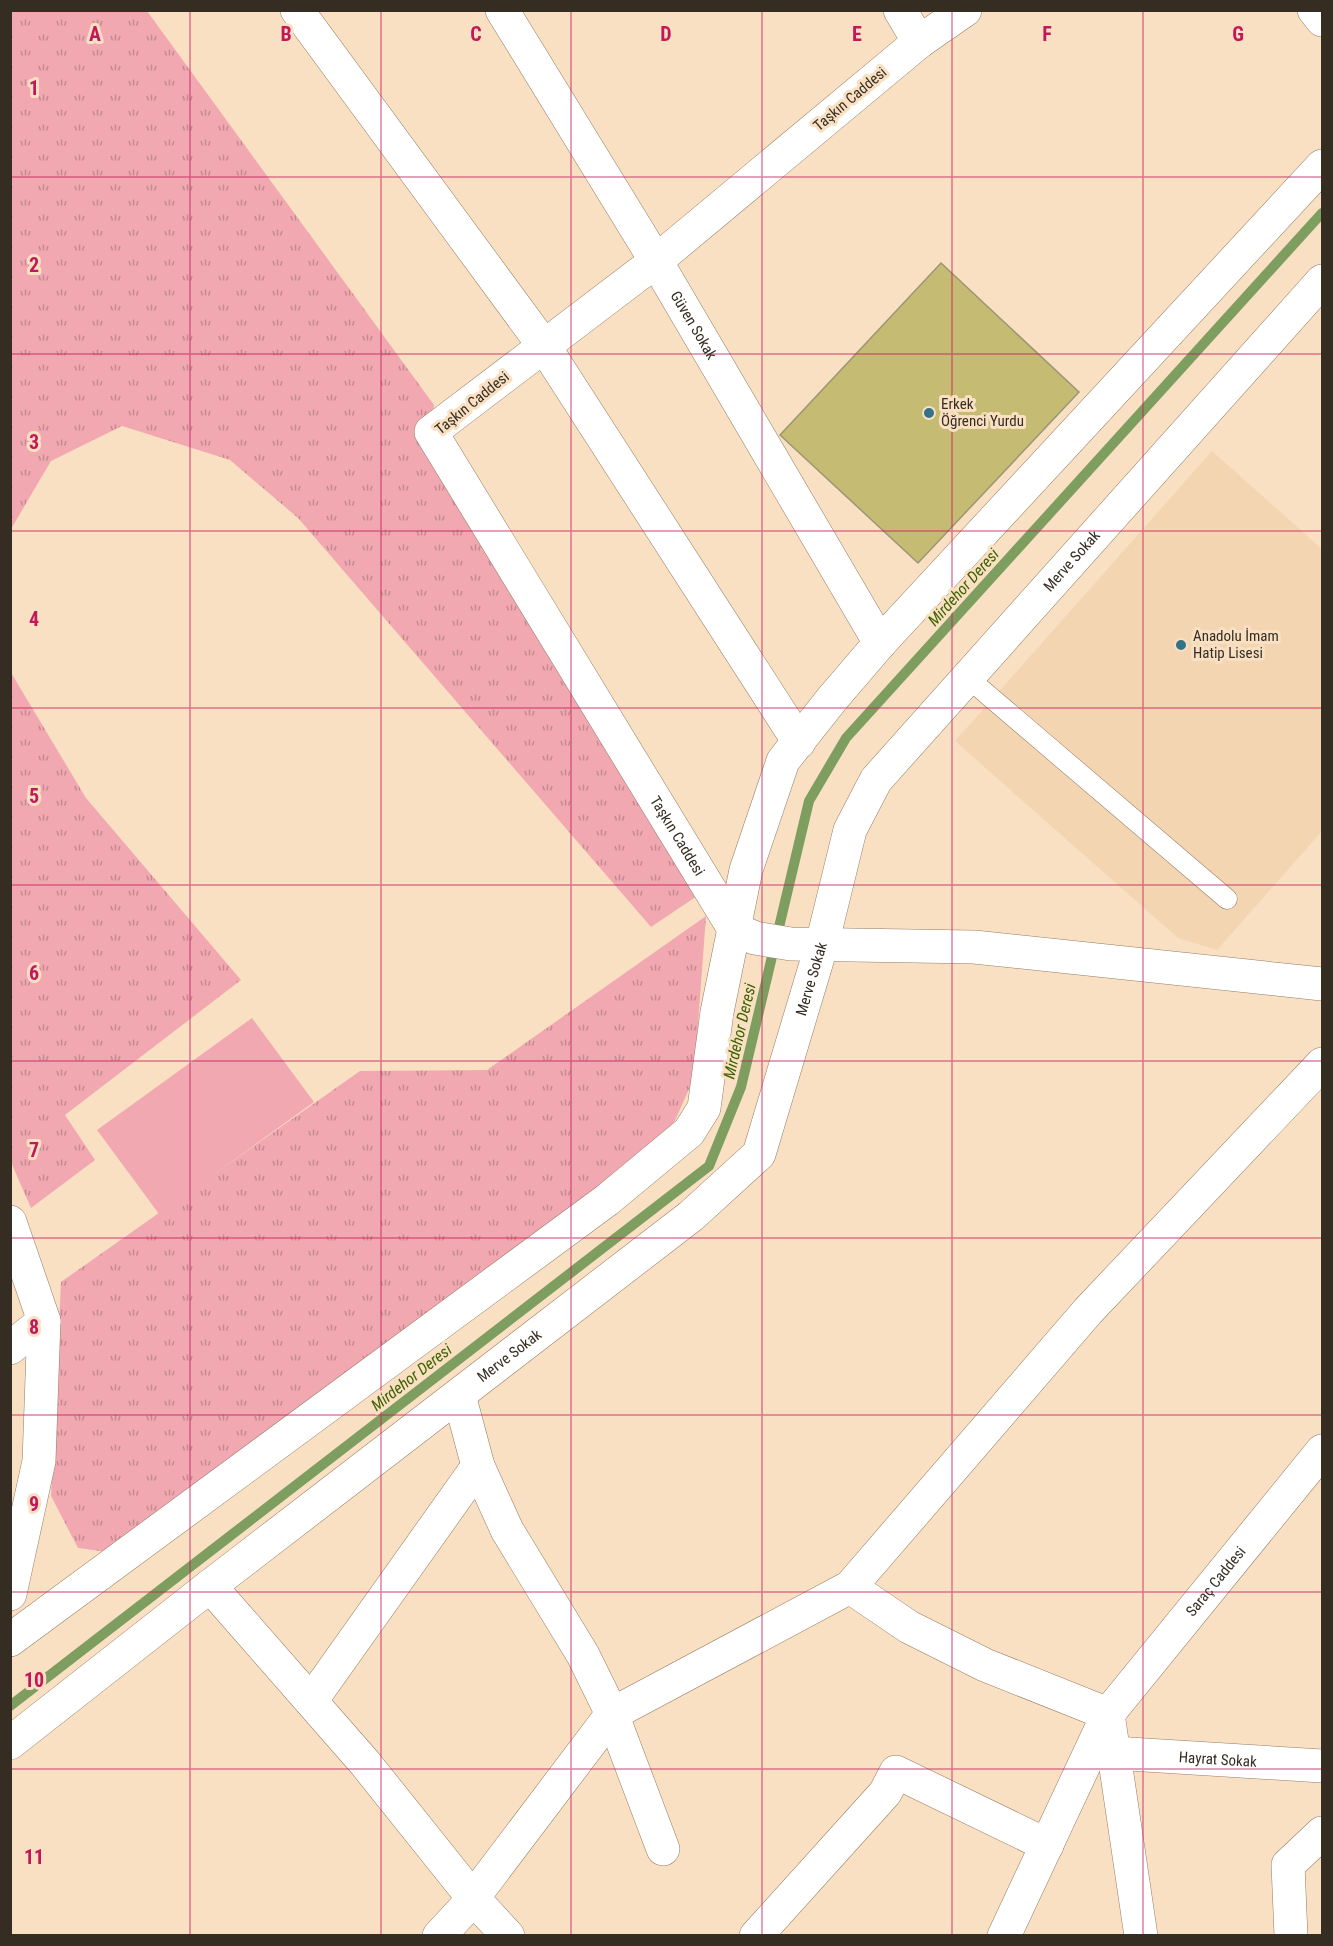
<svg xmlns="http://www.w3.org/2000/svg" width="1333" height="1946" viewBox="0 0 1333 1946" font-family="'Roboto Condensed',sans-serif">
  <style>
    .built { fill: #f3d5b2 }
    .grass { fill: url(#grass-tufts) }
    .green { fill: #f2a8b1 }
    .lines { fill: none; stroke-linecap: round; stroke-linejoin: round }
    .stream { stroke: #7e9e60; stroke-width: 10 }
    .building { fill: #c6bb73; stroke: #9b9675; stroke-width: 1.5 }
    .service-casing { stroke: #947d63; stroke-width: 21 }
    .minor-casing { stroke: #947d63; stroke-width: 34 }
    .service { stroke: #fff; stroke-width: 20 }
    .minor { stroke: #fff; stroke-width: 33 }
    .grid { fill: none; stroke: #c2185b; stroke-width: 1.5; stroke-opacity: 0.55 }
    .poi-dot { fill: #327386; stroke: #f9e0c3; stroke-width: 2 }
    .labels { text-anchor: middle; stroke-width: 6; stroke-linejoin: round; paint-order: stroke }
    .street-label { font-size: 15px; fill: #362d22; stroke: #f9e0c3 }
    .poi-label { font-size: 15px; fill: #362d22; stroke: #f9e0c3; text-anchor: start }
    .water-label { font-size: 16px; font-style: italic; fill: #3d6200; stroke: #f9e0c3 }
    .grid-label { font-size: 20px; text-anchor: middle; font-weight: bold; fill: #c2185b; stroke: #f9e0c3; stroke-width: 6; stroke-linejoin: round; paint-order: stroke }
  </style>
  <defs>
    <pattern id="grass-tufts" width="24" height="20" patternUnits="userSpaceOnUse" patternTransform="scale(1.5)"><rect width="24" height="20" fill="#f2a8b1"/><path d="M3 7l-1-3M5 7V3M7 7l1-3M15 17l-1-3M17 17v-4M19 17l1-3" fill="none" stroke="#c58990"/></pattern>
  </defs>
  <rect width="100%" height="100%" fill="#f9e0c3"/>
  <polygon class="built" points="1212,451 1322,549 1322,831 1217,950 1178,938 955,741"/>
  <g class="grass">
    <polygon points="11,11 147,11 434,405 431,432 709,888 651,927 298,518 230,460 122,426 51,461 11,529"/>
    <polygon points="10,671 86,798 241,980 65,1115 95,1160 31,1208 10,1160"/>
    <polygon points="706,916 694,1078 668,1136 115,1553 78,1548 51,1496 61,1282 360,1071 487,1070"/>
  </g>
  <polygon class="green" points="252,1018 314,1102 159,1214 97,1130"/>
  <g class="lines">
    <polyline class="stream" points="10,1706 709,1166 741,1087 809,801 846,738 1322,213"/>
  </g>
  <polygon class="building" points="941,263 1079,392 918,563 780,435"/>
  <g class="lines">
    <g class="service-casing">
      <polyline id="service" points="968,678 1227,899"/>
    </g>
    <g class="minor-casing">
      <g id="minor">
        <polyline points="297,10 544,346 799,742"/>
        <path id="s1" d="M502 10 656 261 880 643"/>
        <polyline points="900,10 919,42"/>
        <path id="s2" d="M965 10 919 42 656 261 431 432 734 929 755 938 791 944 974 947 1322 984"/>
        <polyline points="1314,10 1322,20"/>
        <polyline points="10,1222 44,1321 39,1461 10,1594"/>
        <polyline points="10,1348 44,1321"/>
        <polyline points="459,1395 478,1466 507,1530 583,1655 612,1714 663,1849"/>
        <polyline points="210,1586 365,1763 473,1898 508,1936"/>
        <polyline points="850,1587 909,1627 985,1665 1108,1714"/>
        <polyline points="10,1640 607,1200 689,1132 704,1108 717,1012 746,870 783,761 832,699 880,643 1322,166"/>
        <polyline points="311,1701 478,1466"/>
        <polyline points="1108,1714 1141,1936"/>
        <path id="s3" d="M10 1743 210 1586 691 1216 759 1154 822 944 850 830 876 780 1322 281"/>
        <path id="s4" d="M1113 1753 1322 1766"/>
        <polyline points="439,1936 466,1907 612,1714 850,1587 1088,1311 1322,1064"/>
        <polyline points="756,1936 885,1793 896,1772 1047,1845"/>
        <path id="s5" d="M1004 1936 1108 1714 1322 1451"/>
        <polyline points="1291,1936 1288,1865 1322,1833"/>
      </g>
    </g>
    <use href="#service" class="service"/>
    <use href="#minor" class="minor"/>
  </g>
  <path class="grid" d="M190 10V1936M381 10V1936M571 10V1936M762 10V1936M952 10V1936M1143 10V1936M10 177H1322M10 354H1322M10 531H1322M10 708H1322M10 885H1322M10 1061H1322M10 1238H1322M10 1415H1322M10 1592H1322M10 1769H1322"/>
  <g class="poi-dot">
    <circle cx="929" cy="413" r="6"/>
    <circle cx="1181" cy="645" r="6"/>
  </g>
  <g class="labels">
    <g class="street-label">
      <text transform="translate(850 99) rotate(-40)" y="5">Taşkın Caddesi</text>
      <text dy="5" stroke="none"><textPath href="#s1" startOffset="369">Güven Sokak</textPath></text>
      <text transform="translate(472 403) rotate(-39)" y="5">Taşkın Caddesi</text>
      <text dy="5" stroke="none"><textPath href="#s3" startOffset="1640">Merve Sokak</textPath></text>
      <text dy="5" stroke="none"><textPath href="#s2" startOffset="1154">Taşkın Caddesi</textPath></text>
      <text dy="5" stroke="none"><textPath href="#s3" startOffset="1136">Merve Sokak</textPath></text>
      <text dy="5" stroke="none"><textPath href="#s3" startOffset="632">Merve Sokak</textPath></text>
      <text dy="5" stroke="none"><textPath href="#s5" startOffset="416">Saraç Caddesi</textPath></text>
      <text dy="5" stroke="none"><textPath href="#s4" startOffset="105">Hayrat Sokak</textPath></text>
    </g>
    <g class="poi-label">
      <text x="941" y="409">Erkek<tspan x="941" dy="17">Öğrenci Yurdu</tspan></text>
      <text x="1193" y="641">Anadolu İmam<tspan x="1193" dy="17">Hatip Lisesi</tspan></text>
    </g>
    <g class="water-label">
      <text transform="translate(963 587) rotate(-48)" y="6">Mirdehor Deresi</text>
      <text transform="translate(739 1031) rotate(-77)" y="6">Mirdehor Deresi</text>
      <text transform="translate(411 1377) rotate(-38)" y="6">Mirdehor Deresi</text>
    </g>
  </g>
  <g class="grid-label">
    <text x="95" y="41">A</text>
    <text x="286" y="41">B</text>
    <text x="476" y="41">C</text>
    <text x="666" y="41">D</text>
    <text x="857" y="41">E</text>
    <text x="1047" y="41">F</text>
    <text x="1238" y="41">G</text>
    <text x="34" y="95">1</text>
    <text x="34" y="272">2</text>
    <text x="34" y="449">3</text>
    <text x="34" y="626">4</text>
    <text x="34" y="803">5</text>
    <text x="34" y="980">6</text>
    <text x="34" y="1157">7</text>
    <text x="34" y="1334">8</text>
    <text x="34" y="1511">9</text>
    <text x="34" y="1687">10</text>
    <text x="34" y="1864">11</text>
  </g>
  <rect width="1333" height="1946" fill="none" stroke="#362d22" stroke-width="24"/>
</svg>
